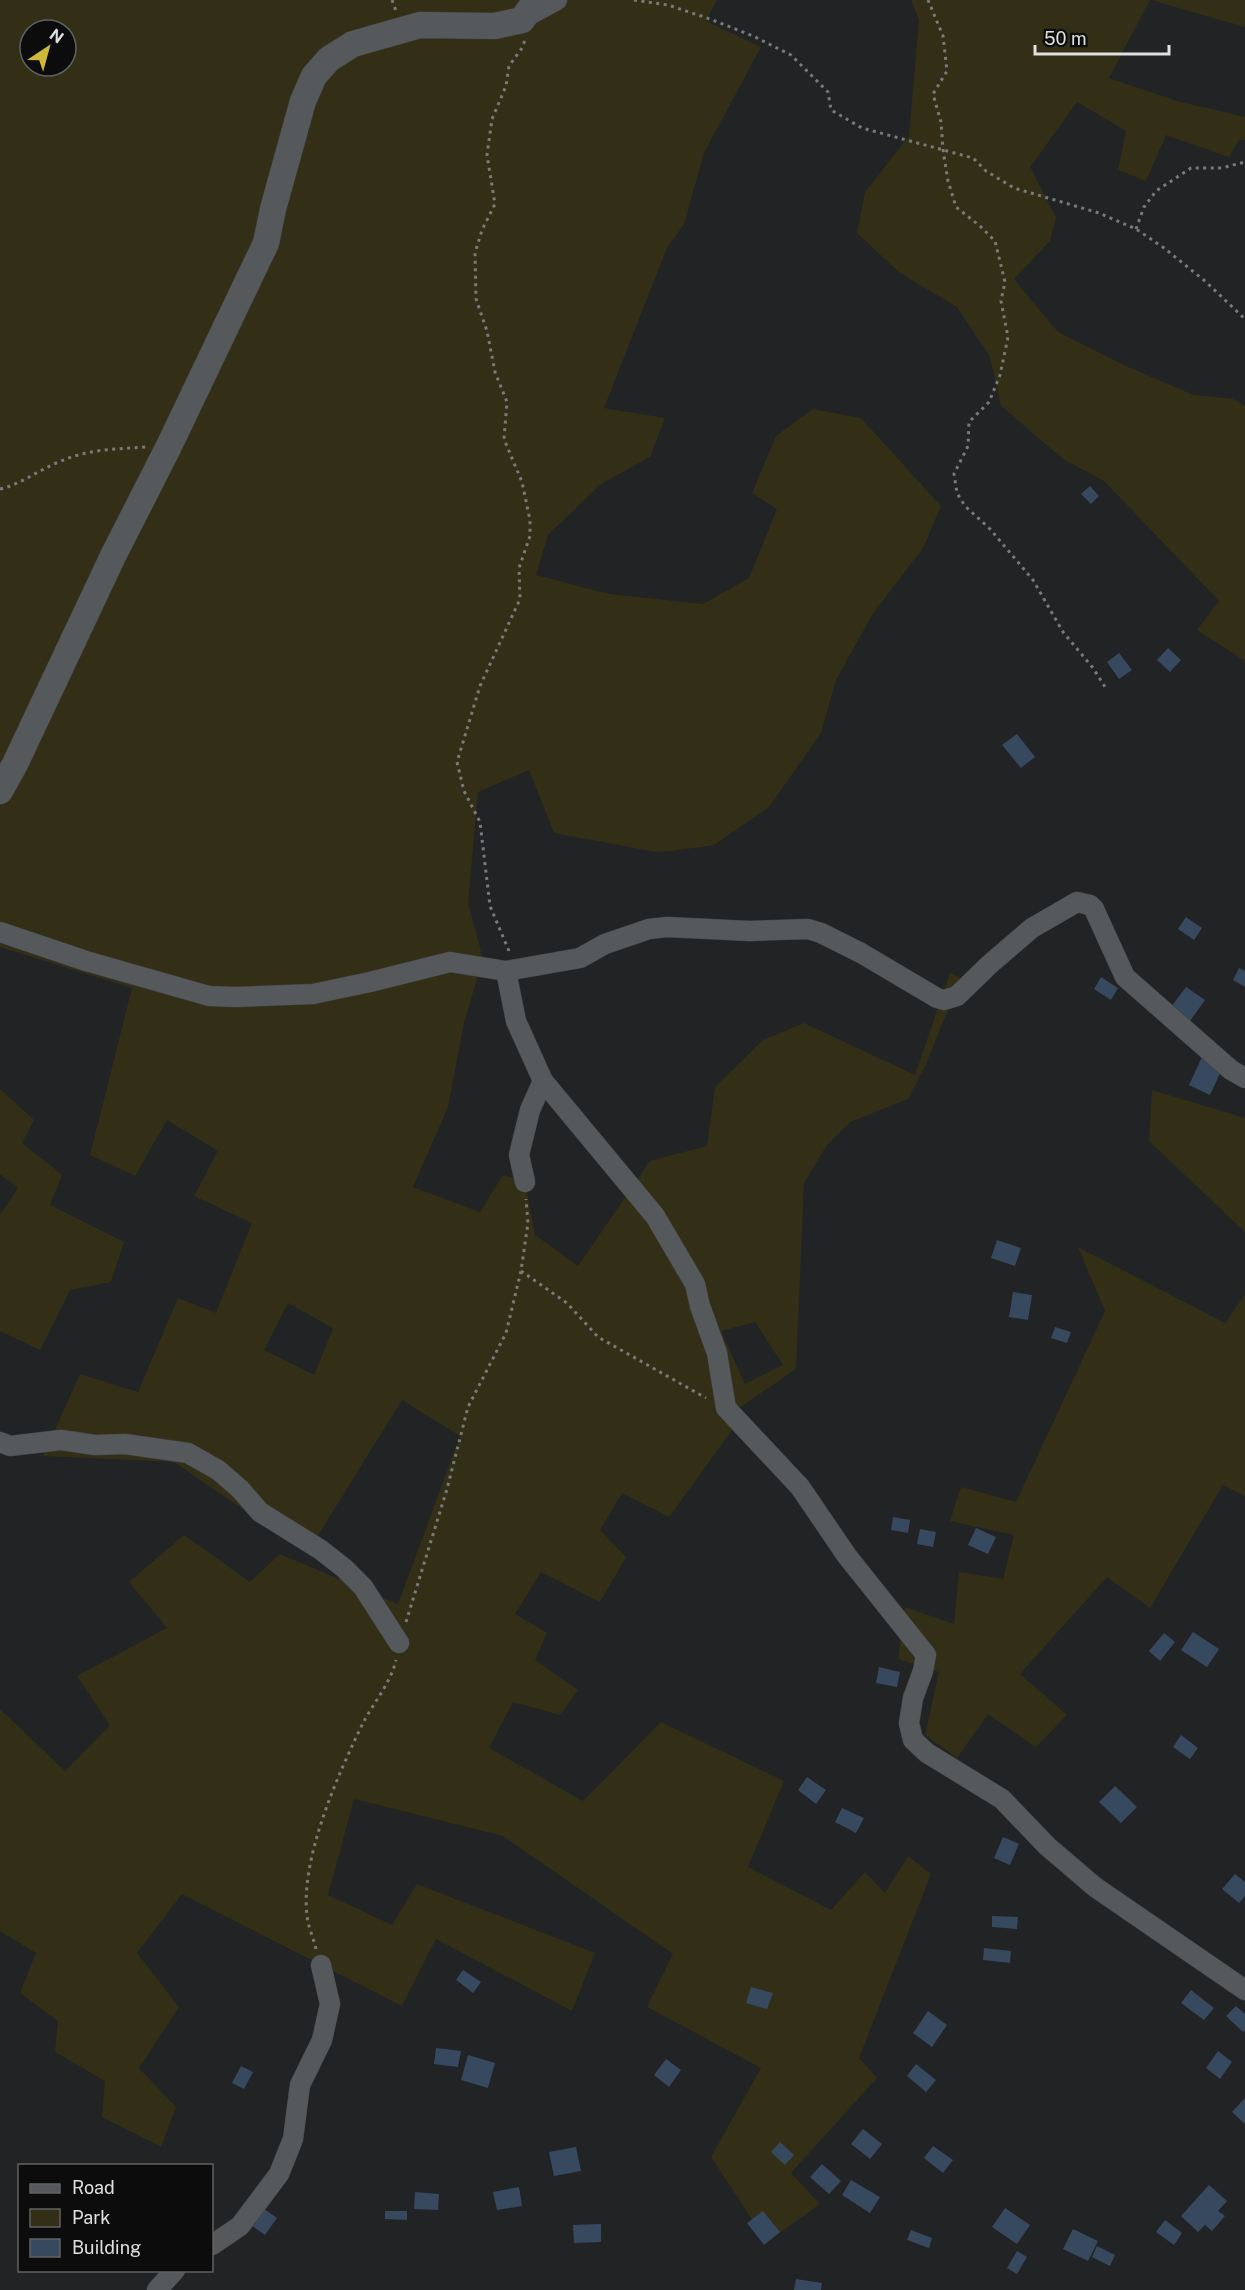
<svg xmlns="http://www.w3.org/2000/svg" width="1245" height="2290" viewBox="0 0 1245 2290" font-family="'Public Sans',sans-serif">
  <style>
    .green { fill: #332f16; fill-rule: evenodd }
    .building { fill: #37495f }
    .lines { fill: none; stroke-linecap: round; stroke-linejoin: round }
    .minor-casing { stroke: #3e4042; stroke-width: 21 }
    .tertiary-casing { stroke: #3e4042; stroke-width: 27 }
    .path { stroke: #787a7c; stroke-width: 3; stroke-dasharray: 3 4.5; stroke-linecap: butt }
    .minor { stroke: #56595b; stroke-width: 20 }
    .tertiary { stroke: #56595b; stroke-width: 26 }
  </style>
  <rect width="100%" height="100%" fill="#212325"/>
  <g class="green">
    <path d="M0 0H717L706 21 761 47 704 153 684 224 667 248 604 408 665 418 650 457 601 484 548 535 536 575 609 594 703 604 749 578 777 509 752 493 776 436 813 409 861 418 941 506 923 548 872 615 836 680 821 733 769 807 714 845 672 851 656 852 554 833 529 770 478 792 468 903 483 959 464 1023 448 1107 413 1187 480 1212 503 1175 525 1182 535 1235 578 1266 650 1161 707 1146 715 1087 763 1040 804 1023 915 1075 950 973 961 978 926 1064 908 1099 850 1122 827 1145 804 1183 796 1369 739 1408 738 1422 669 1517 622 1493 600 1530 626 1557 600 1602 541 1572 515 1614 547 1633 535 1660 578 1690 560 1715 513 1702 489 1748 583 1801 661 1722 784 1781 748 1867 831 1910 865 1872 885 1893 908 1856 931 1874 859 2058 877 2078 791 2173 820 2204 767 2242 711 2157 761 2068 647 2007 673 1954 503 1836 354 1799 328 1895 392 1925 417 1884 595 1953 572 2011 436 1939 402 2006 182 1894 137 1953 179 2007 139 2068 176 2107 161 2147 102 2117 105 2081 55 2052 58 2021 20 1993 36 1953 0 1931V1709L65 1771 110 1725 77 1676 167 1628 129 1582 184 1535 250 1582 280 1554 398 1604 460 1436 402 1400 307 1553 174 1462 43 1456 80 1374 138 1392 178 1298 216 1313 252 1223 194 1196 218 1151 167 1120 135 1176 90 1155 132 988 0 947ZM30 30H66V66H30ZM288 1303 333 1328 314 1375 264 1350ZM755 1322 783 1365 745 1384 721 1331Z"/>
    <polygon points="911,0 1150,0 1109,78 1177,101 1245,117 1245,140 1239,140 1229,157 1166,135 1146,181 1118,170 1126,131 1077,102 1030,167 1056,218 1050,241 1014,279 1058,332 1128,367 1194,395 1233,399 1245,406 1245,661 1197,630 1219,601 1104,481 1063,459 1001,406 990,357 957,307 900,273 857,233 865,192 909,136 919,20"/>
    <polygon points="1151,0 1245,0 1245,27"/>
    <polygon points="0,1089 34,1120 22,1143 62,1175 50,1205 124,1242 111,1282 70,1290 40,1350 0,1331 0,1215 18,1188 0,1174"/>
    <polygon points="1152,1090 1245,1118 1245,1232 1149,1141"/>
    <polygon points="1078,1247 1225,1323 1245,1294 1245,1496 1223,1485 1150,1608 1107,1577 1020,1674 1067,1715 1036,1747 988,1714 957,1758 925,1735 939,1672 898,1659 905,1607 954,1624 959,1572 1003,1579 1014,1535 950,1521 961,1487 1016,1502 1105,1311"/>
  </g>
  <g class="building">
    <polygon points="1090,486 1099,496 1091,504 1081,494"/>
    <polygon points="1168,648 1181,660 1170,672 1157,660"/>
    <polygon points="1119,653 1132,670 1119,679 1107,662"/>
    <polygon points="1017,734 1035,757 1021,768 1002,745"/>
    <polygon points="1186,917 1202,928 1194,940 1178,929"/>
    <polygon points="1239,968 1245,971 1245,987 1233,980"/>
    <polygon points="1101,977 1118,988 1111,1000 1094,989"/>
    <polygon points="1186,987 1205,1000 1190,1021 1171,1007"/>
    <polygon points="1202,1057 1223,1067 1210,1095 1189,1085"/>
    <polygon points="997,1240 1021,1248 1015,1266 991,1258"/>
    <polygon points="1013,1292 1032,1295 1028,1320 1009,1317"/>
    <polygon points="1055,1327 1071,1332 1067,1343 1051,1338"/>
    <polygon points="893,1517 910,1520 908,1533 891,1530"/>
    <polygon points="976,1528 996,1537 988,1554 968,1545"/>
    <polygon points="920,1529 936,1532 933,1547 917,1544"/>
    <polygon points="1193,1632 1219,1649 1207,1667 1181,1650"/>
    <polygon points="1164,1633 1175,1642 1160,1661 1149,1651"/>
    <polygon points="879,1667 900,1672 897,1687 876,1683"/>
    <polygon points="1181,1735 1198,1748 1190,1759 1173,1747"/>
    <polygon points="807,1777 826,1790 816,1804 798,1790"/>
    <polygon points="1115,1786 1137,1807 1121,1823 1099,1802"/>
    <polygon points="842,1808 864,1818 856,1833 835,1822"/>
    <polygon points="1003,1837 1019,1844 1010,1865 994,1858"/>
    <polygon points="1235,1874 1245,1882 1245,1896 1239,1903 1222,1889"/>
    <polygon points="992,1916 1018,1917 1017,1929 992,1927"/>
    <polygon points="984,1948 1011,1951 1010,1963 983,1960"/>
    <polygon points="463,1970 481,1982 473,1993 456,1980"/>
    <polygon points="751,1987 773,1993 767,2009 746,2003"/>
    <polygon points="1191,1990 1214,2008 1204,2020 1181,2003"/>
    <polygon points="1236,2006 1245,2014 1245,2030 1243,2032 1226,2016"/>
    <polygon points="928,2011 947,2025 932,2047 913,2033"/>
    <polygon points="436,2048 461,2051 458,2067 434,2064"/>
    <polygon points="1218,2051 1232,2062 1220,2079 1206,2068"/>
    <polygon points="468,2055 495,2063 488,2088 461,2080"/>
    <polygon points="666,2059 681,2070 669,2087 654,2075"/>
    <polygon points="916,2064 936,2080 926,2092 907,2076"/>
    <polygon points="241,2066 253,2072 244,2089 232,2083"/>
    <polygon points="1245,2098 1245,2124 1232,2112"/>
    <polygon points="863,2129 882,2144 870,2159 851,2144"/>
    <polygon points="780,2142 794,2155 785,2165 771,2152"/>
    <polygon points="933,2146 953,2160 943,2173 924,2158"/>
    <polygon points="576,2147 581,2171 554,2176 549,2152"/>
    <polygon points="822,2164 841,2181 829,2194 810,2177"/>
    <polygon points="851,2180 880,2197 870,2213 842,2195"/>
    <polygon points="1209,2185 1227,2201 1218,2211 1225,2216 1212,2231 1205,2225 1198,2232 1181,2216"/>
    <polygon points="519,2187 522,2206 497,2210 493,2192"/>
    <polygon points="415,2192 439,2194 438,2210 414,2209"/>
    <polygon points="260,2206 277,2218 265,2235 248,2223"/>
    <polygon points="1005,2208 1030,2225 1017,2244 992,2227"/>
    <polygon points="385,2211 407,2211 407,2220 385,2219"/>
    <polygon points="763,2211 780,2232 764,2245 747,2223"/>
    <polygon points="1165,2220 1182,2233 1174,2245 1156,2232"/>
    <polygon points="601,2224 601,2242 574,2243 573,2225"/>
    <polygon points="1073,2229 1098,2241 1088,2261 1063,2249"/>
    <polygon points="911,2230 932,2238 929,2248 907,2240"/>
    <polygon points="1097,2246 1115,2255 1110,2266 1092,2257"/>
    <polygon points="1017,2251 1027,2257 1017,2274 1007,2268"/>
    <polygon points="796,2279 822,2283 821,2290 794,2290"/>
  </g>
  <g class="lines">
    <g class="minor-casing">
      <g id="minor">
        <polyline points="524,18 557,0"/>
        <polyline points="0,932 86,961 209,996 235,997 313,994 370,982 450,962 506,971 580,958 605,944 649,929 667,927 750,931 808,929 821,933 861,953 937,998 944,1000 957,996 990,964 1032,928 1077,902 1090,905 1094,909 1125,977 1231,1070 1245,1078"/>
        <polyline points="506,971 516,1021 543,1081 655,1216 695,1284 700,1306 717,1353 726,1408 800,1487 847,1556 926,1655 923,1671 913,1698 909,1723 913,1740 927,1753 1002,1799 1047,1846 1095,1887 1245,1990"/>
        <polyline points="525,1182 519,1155 530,1110 543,1081"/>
        <polyline points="0,1442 10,1446 61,1440 95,1445 125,1444 188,1453 218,1470 240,1489 260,1512 321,1550 344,1568 363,1587 399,1643"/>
        <polyline points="212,2245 240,2226 279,2174 293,2139 300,2085 322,2040 330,2004 321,1965"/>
        <polyline points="157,2290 175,2270"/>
      </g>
    </g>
    <g class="tertiary-casing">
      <polyline id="tertiary" points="0,791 15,764 113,556 169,446 266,243 273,209 303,101 314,76 329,59 353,44 420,25 495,26 522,20 536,0"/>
    </g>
    <g class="path">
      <polyline points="392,0 396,11"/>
      <polyline points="634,0 668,5 710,19 753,36 791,55 828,92 831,110 862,128 973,158 986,171 1014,188 1099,213 1136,229 1164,248 1205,281 1245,319"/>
      <polyline points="928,0 943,36 947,71 933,94 941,122 943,150 948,181 956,207 980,226 995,241 1005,282 1001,301 1008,337 1000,375 989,402 969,422 968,446 954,474 957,493 965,506 990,529 1033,580 1063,632 1093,668 1105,687"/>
      <polyline points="1136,229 1144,207 1156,191 1191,168 1222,168 1245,162"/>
      <path d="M0 489C22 484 38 470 59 462 87 449 116 449 146 447"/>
      <polyline points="509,951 490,906 480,822 464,791 457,762 480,686 520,599 519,568 530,536 530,520 522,482 504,439 507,402 495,372 487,331 476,299 475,253 482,230 495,204 487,155 492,119 506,86 509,66 522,48 525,40"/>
      <polyline points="521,1271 567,1303 598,1337 706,1398"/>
      <polyline points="406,1622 447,1489 468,1407 506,1333 521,1271 528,1223 526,1199"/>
      <path d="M316 1949C314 1940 310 1931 308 1922 297 1864 339 1772 364 1721 375 1701 391 1682 396 1660"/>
    </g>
    <use href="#minor" class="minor"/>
    <use href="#tertiary" class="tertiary"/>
  </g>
  <rect x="18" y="2164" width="195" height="108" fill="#0c0c0d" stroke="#606162" stroke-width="1.5"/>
  <rect x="30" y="2184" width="30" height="9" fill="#56595b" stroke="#606162" stroke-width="1.5"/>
  <text x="72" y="2194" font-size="18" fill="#dfe0e2">Road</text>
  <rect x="30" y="2209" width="30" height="18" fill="#332f16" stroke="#606162" stroke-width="1.5"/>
  <text x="72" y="2224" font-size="18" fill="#dfe0e2">Park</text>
  <rect x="30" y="2239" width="30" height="18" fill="#37495f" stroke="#606162" stroke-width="1.5"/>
  <text x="72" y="2254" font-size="18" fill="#dfe0e2">Building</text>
  <g transform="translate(48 48) rotate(36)"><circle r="28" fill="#0c0c0d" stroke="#606162" stroke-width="1.5"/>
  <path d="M0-4.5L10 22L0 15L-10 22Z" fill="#ceb938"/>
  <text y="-9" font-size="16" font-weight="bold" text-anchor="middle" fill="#dfe0e2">N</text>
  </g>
  <path d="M1035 45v9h134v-9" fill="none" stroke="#dfe0e2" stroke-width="3"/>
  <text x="1044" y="45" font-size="18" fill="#dfe0e2" stroke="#0c0c0d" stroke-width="4.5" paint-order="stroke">50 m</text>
</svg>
